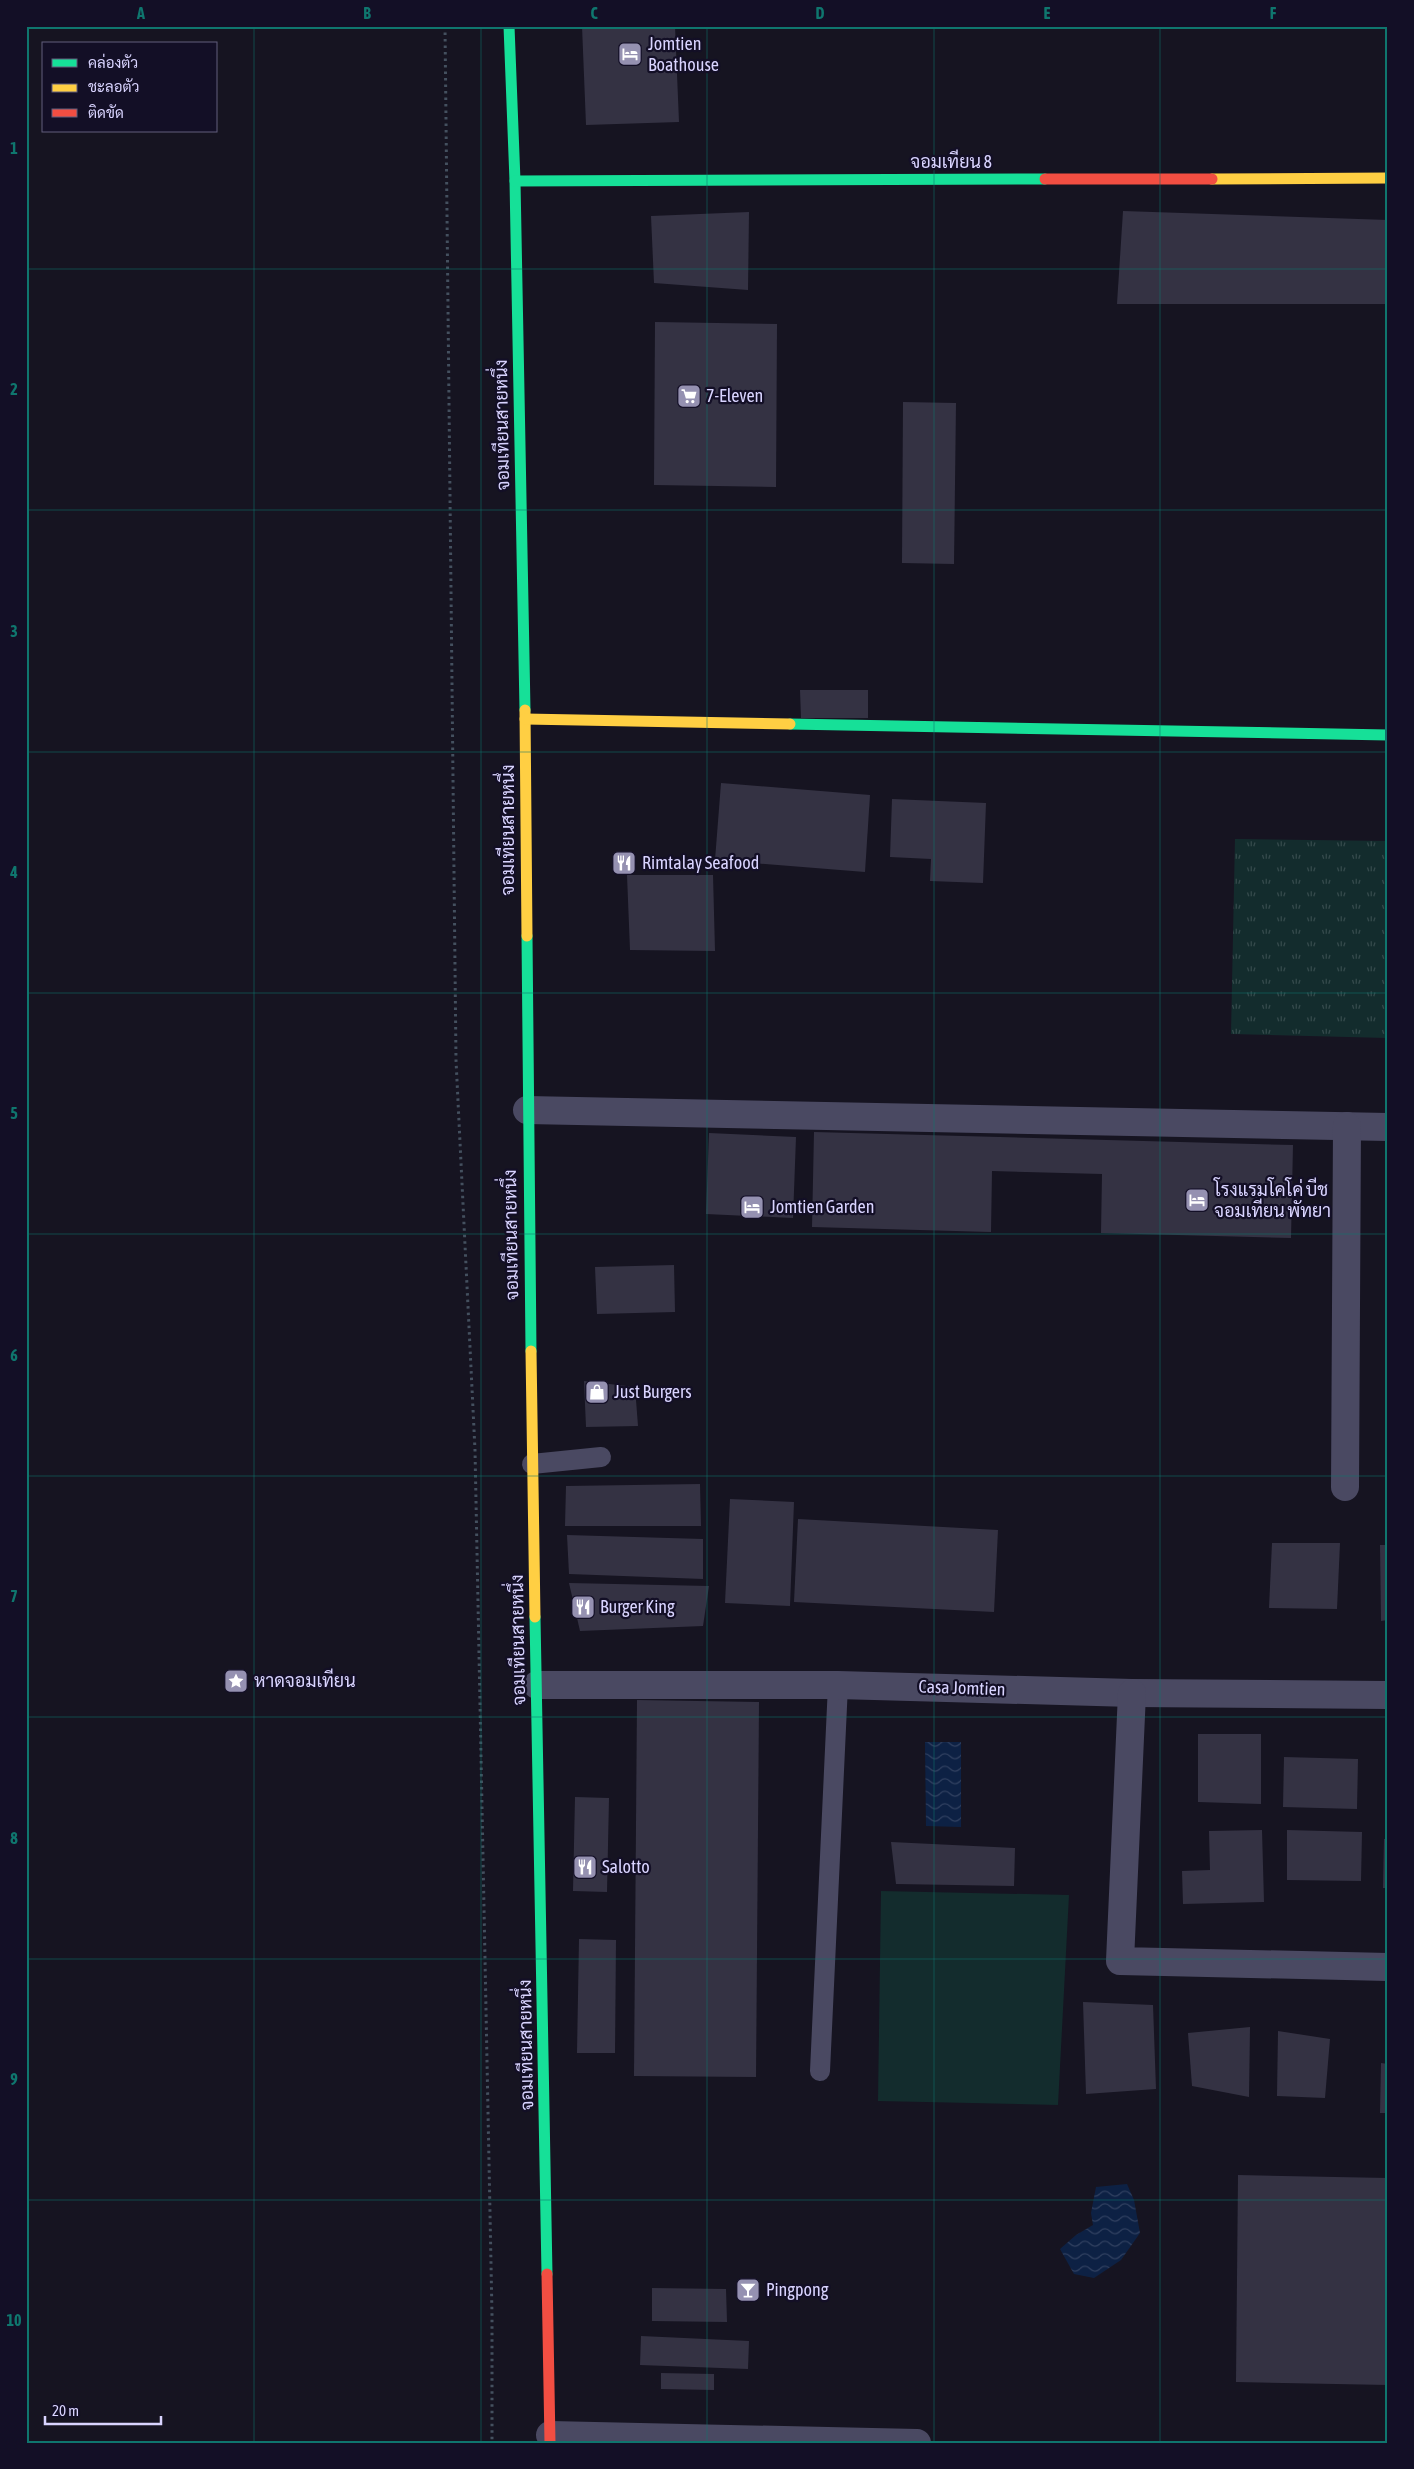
<svg xmlns="http://www.w3.org/2000/svg" width="1414" height="2469" viewBox="0 0 1414 2469" font-family="'Asap Condensed',Sarabun,sans-serif">
  <style>
    .grass { fill: url(#grass-tufts) }
    .garden { fill: #132c2d }
    .water { fill: url(#water-waves) }
    .building { fill: #343243 }
    .lines { fill: none; stroke-linecap: round; stroke-linejoin: round }
    .path { stroke: #44505f; stroke-width: 3; stroke-dasharray: 2.5 4; stroke-linecap: butt }
    .lane { stroke: #4a4962; stroke-width: 20 }
    .street { stroke: #4a4962; stroke-width: 28 }
    .fast { stroke: #16e098; stroke-width: 11 }
    .slow { stroke: #ffcf43; stroke-width: 11 }
    .jam { stroke: #f24e42; stroke-width: 11 }
    .grid { fill: none; stroke: #0f766e; stroke-width: 1; stroke-opacity: 0.55 }
    .labels { text-anchor: middle; stroke-width: 4.5; stroke-linejoin: round; paint-order: stroke }
    .poi-label { font-size: 18px; fill: #d9d4ff; stroke: #130f26; text-anchor: start }
    .street-label { font-size: 18px; fill: #d9d4ff; stroke: #130f26 }
    .neatline { fill: none; stroke: #0f766e; stroke-width: 2 }
    .grid-label { font-size: 16px; text-anchor: middle; font-weight: bold; fill: #0f766e }
  </style>
  <defs>
    <pattern id="grass-tufts" width="24" height="20" patternUnits="userSpaceOnUse" patternTransform="scale(1.25)"><rect width="24" height="20" fill="#132c2d"/><path d="M3 7l-1-3M5 7V3M7 7l1-3M15 17l-1-3M17 17v-4M19 17l1-3" fill="none" stroke="#354a4c"/></pattern>
    <pattern id="water-waves" width="16" height="10" patternUnits="userSpaceOnUse" patternTransform="scale(1.25)"><rect width="16" height="10" fill="#0d2144"/><path d="M0 5q4-4 8 0t8 0" fill="none" stroke="#304060"/></pattern>
  </defs>
  <rect width="100%" height="100%" fill="#161421"/>
  <polygon class="grass" points="1235,839 1388,841 1388,1038 1231,1034"/>
  <polygon class="garden" points="881,1891 1069,1895 1058,2105 878,2101"/>
  <g class="water">
    <polygon points="925,1742 961,1742 961,1827 926,1826"/>
    <polygon points="1127,2184 1134,2200 1140,2233 1121,2260 1094,2278 1074,2274 1060,2249 1076,2235 1093,2225 1091,2213 1096,2187"/>
  </g>
  <g class="building">
    <polygon points="582,26 675,26 679,122 586,125"/>
    <polygon points="1123,211 1388,220 1388,304 1117,304"/>
    <polygon points="749,212 748,290 654,283 651,216"/>
    <polygon points="655,322 777,324 776,487 654,485"/>
    <polygon points="903,402 956,403 954,564 902,563"/>
    <polygon points="800,690 868,690 868,718 801,718"/>
    <polygon points="721,783 870,795 865,872 715,860"/>
    <polygon points="892,799 986,803 983,883 930,881 931,859 890,857"/>
    <polygon points="627,875 713,875 715,951 630,950"/>
    <polygon points="814,1132 1293,1145 1291,1238 1101,1233 1102,1174 992,1171 991,1232 812,1227"/>
    <polygon points="709,1133 796,1137 793,1218 706,1214"/>
    <polygon points="674,1265 675,1312 597,1314 595,1267"/>
    <polygon points="584,1381 635,1387 638,1426 586,1427"/>
    <polygon points="700,1484 701,1526 565,1526 566,1486"/>
    <polygon points="730,1499 794,1502 790,1606 725,1603"/>
    <polygon points="798,1519 998,1530 994,1612 794,1602"/>
    <polygon points="567,1535 703,1539 703,1579 569,1574"/>
    <polygon points="1272,1543 1340,1543 1337,1609 1269,1608"/>
    <polygon points="1380,1545 1388,1545 1388,1620 1381,1621"/>
    <polygon points="569,1583 709,1586 703,1626 580,1631"/>
    <polygon points="637,1700 759,1702 756,2077 634,2076"/>
    <polygon points="1198,1734 1261,1734 1261,1804 1198,1802"/>
    <polygon points="1284,1757 1358,1759 1357,1809 1283,1807"/>
    <polygon points="575,1797 609,1798 607,1892 573,1891"/>
    <polygon points="1262,1830 1264,1902 1183,1904 1182,1871 1210,1870 1209,1831"/>
    <polygon points="1287,1830 1362,1832 1361,1881 1287,1880"/>
    <polygon points="1384,1839 1388,1839 1388,1888 1383,1888"/>
    <polygon points="891,1842 1015,1848 1014,1886 896,1884"/>
    <polygon points="579,1939 616,1940 615,2053 577,2053"/>
    <polygon points="1083,2002 1153,2005 1156,2089 1086,2094"/>
    <polygon points="1250,2027 1249,2097 1192,2086 1188,2033"/>
    <polygon points="1278,2031 1330,2039 1325,2098 1277,2096"/>
    <polygon points="1381,2063 1388,2064 1388,2113 1380,2113"/>
    <polygon points="1238,2175 1388,2178 1388,2385 1236,2382"/>
    <polygon points="652,2288 726,2289 727,2322 652,2321"/>
    <polygon points="641,2336 749,2341 748,2369 640,2365"/>
    <polygon points="661,2373 714,2374 714,2390 661,2389"/>
  </g>
  <g class="lines">
    <polyline class="path" points="445,26 456,1060 475,1450 492,2315 492,2443"/>
    <g class="lane">
      <polyline points="532,1464 601,1457"/>
      <polyline points="820,2071 838,1685"/>
    </g>
    <g class="street">
      <polyline points="527,1110 1388,1127"/>
      <polyline points="1345,1487 1347,1126"/>
      <polyline points="537,1685 838,1685 1132,1693 1388,1695"/>
      <polyline points="1132,1693 1120,1961 1388,1967"/>
      <polyline points="550,2435 917,2443"/>
    </g>
    <g class="fast">
      <polyline points="509,26 515,181 525,710"/>
      <polyline points="515,181 1045,179"/>
      <polyline points="790,724 1388,735"/>
      <polyline points="527,936 531,1351"/>
      <polyline points="535,1617 547,2274"/>
    </g>
    <g class="slow">
      <polyline points="1212,179 1388,178"/>
      <polyline points="525,710 527,936"/>
      <polyline points="525,719 790,724"/>
      <polyline points="531,1351 535,1617"/>
    </g>
    <g class="jam">
      <polyline points="1045,179 1212,179"/>
      <polyline points="547,2274 550,2443"/>
    </g>
  </g>
  <path class="grid" d="M254 26V2443M481 26V2443M707 26V2443M934 26V2443M1160 26V2443M26 269H1388M26 510H1388M26 752H1388M26 993H1388M26 1234H1388M26 1476H1388M26 1717H1388M26 1959H1388M26 2200H1388"/>
  <defs>
    <g id="hotel-square" transform="scale(1.25)"><rect x="-9" y="-9" width="18" height="18" rx="4" fill="#9591b1" stroke="#130f26"/><path d="M-6-4.5h1.5V1H6V5H4.5V3h-9V5H-6ZM-4 0a1.8 1.8 0 1 1 3.6 0ZM.5 0V-2.5h3Q6-2.5 6 0Z" fill="#fff"/></g>
    <g id="supermarket-square" transform="scale(1.25)"><rect x="-9" y="-9" width="18" height="18" rx="4" fill="#9591b1" stroke="#130f26"/><path d="M-6-5.5h2.5l.6 2H6L4.5 2H-2.5L-4.4-4H-6ZM-1.5 3.2a1.3 1.3 0 1 0 .1 0ZM3 3.2a1.3 1.3 0 1 0 .1 0Z" fill="#fff"/></g>
    <g id="restaurant-square" transform="scale(1.25)"><rect x="-9" y="-9" width="18" height="18" rx="4" fill="#9591b1" stroke="#130f26"/><path d="M-5-6h1v4h1v-4h1v4h1v-4h1v5L-1.5 .5V6h-2V.5L-5-1ZM5-6V6H3V1.5H1.5Q1.5-4 5-6Z" fill="#fff"/></g>
    <g id="shop-square" transform="scale(1.25)"><rect x="-9" y="-9" width="18" height="18" rx="4" fill="#9591b1" stroke="#130f26"/><path d="M-5-2.5h2.3a2.7 3.5 0 0 1 5.4 0H5L5.5 6h-11ZM-1.5-2.5h3a1.5 2.3 0 0 0-3 0Z" fill="#fff"/></g>
    <g id="sight-square" transform="scale(1.25)"><rect x="-9" y="-9" width="18" height="18" rx="4" fill="#9591b1" stroke="#130f26"/><path d="M0-6L1.8-2.2L6-1.7L2.9 1.2L3.7 5.4L0 3.3L-3.7 5.4L-2.9 1.2L-6-1.7L-1.8-2.2Z" fill="#fff"/></g>
    <g id="bar-square" transform="scale(1.25)"><rect x="-9" y="-9" width="18" height="18" rx="4" fill="#9591b1" stroke="#130f26"/><path d="M-6-5H6L.8 .8V4.5H3.5V6h-7V4.5H-.8V.8Z" fill="#fff"/></g>
  </defs>
  <g fill-rule="evenodd">
    <use href="#hotel-square" x="630" y="54"/>
    <use href="#supermarket-square" x="689" y="396"/>
    <use href="#restaurant-square" x="624" y="863"/>
    <use href="#hotel-square" x="1197" y="1200"/>
    <use href="#hotel-square" x="752" y="1207"/>
    <use href="#shop-square" x="597" y="1392"/>
    <use href="#restaurant-square" x="583" y="1607"/>
    <use href="#sight-square" x="236" y="1681"/>
    <use href="#restaurant-square" x="585" y="1867"/>
    <use href="#bar-square" x="748" y="2290"/>
  </g>
  <g class="labels">
    <g class="poi-label">
      <text x="648" y="50">Jomtien<tspan x="648" dy="21">Boathouse</tspan></text>
      <text x="706" y="402">7-Eleven</text>
      <text x="642" y="869">Rimtalay Seafood</text>
      <text x="1214" y="1196">โรงแรมโคโค่ บีช<tspan x="1214" dy="21">จอมเทียน พัทยา</tspan></text>
      <text x="770" y="1213">Jomtien Garden</text>
      <text x="614" y="1398">Just Burgers</text>
      <text x="600" y="1613">Burger King</text>
      <text x="254" y="1687">หาดจอมเทียน</text>
      <text x="602" y="1873">Salotto</text>
      <text x="766" y="2296">Pingpong</text>
    </g>
    <g class="street-label">
      <text x="951" y="168">จอมเทียน 8</text>
      <text transform="translate(502 425) rotate(-91)" y="6">จอมเทียนสายหนึ่ง</text>
      <text transform="translate(508 830) rotate(-90)" y="6">จอมเทียนสายหนึ่ง</text>
      <text transform="translate(511 1235) rotate(-91)" y="6">จอมเทียนสายหนึ่ง</text>
      <text transform="translate(518 1640) rotate(-91)" y="6">จอมเทียนสายหนึ่ง</text>
      <text transform="translate(962 1688) rotate(2)" y="6">Casa Jomtien</text>
      <text transform="translate(526 2045) rotate(-91)" y="6">จอมเทียนสายหนึ่ง</text>
    </g>
  </g>
  <rect width="1414" height="2469" fill="none" stroke="#130f26" stroke-width="55"/>
  <rect x="42" y="42" width="175" height="90" fill="#130f26" stroke="#625e7d"/>
  <rect x="52" y="59" width="25" height="8" fill="#16e098" stroke="#625e7d"/>
  <text x="88" y="68" font-size="15" fill="#d9d4ff">คล่องตัว</text>
  <rect x="52" y="84" width="25" height="8" fill="#ffcf43" stroke="#625e7d"/>
  <text x="88" y="92" font-size="15" fill="#d9d4ff">ชะลอตัว</text>
  <rect x="52" y="109" width="25" height="8" fill="#f24e42" stroke="#625e7d"/>
  <text x="88" y="118" font-size="15" fill="#d9d4ff">ติดขัด</text>
  <path d="M45 2416v8h116v-8" fill="none" stroke="#d9d4ff" stroke-width="2.5"/>
  <text x="52" y="2416" font-size="15" fill="#d9d4ff" stroke="#130f26" stroke-width="4" paint-order="stroke">20 m</text>
  <rect x="28" y="28" width="1358" height="2414" class="neatline"/>
  <g class="grid-label">
    <text x="141" y="19">A</text>
    <text x="367" y="19">B</text>
    <text x="594" y="19">C</text>
    <text x="820" y="19">D</text>
    <text x="1047" y="19">E</text>
    <text x="1273" y="19">F</text>
    <text x="14" y="154">1</text>
    <text x="14" y="395">2</text>
    <text x="14" y="637">3</text>
    <text x="14" y="878">4</text>
    <text x="14" y="1119">5</text>
    <text x="14" y="1361">6</text>
    <text x="14" y="1602">7</text>
    <text x="14" y="1844">8</text>
    <text x="14" y="2085">9</text>
    <text x="14" y="2326">10</text>
  </g>
</svg>
